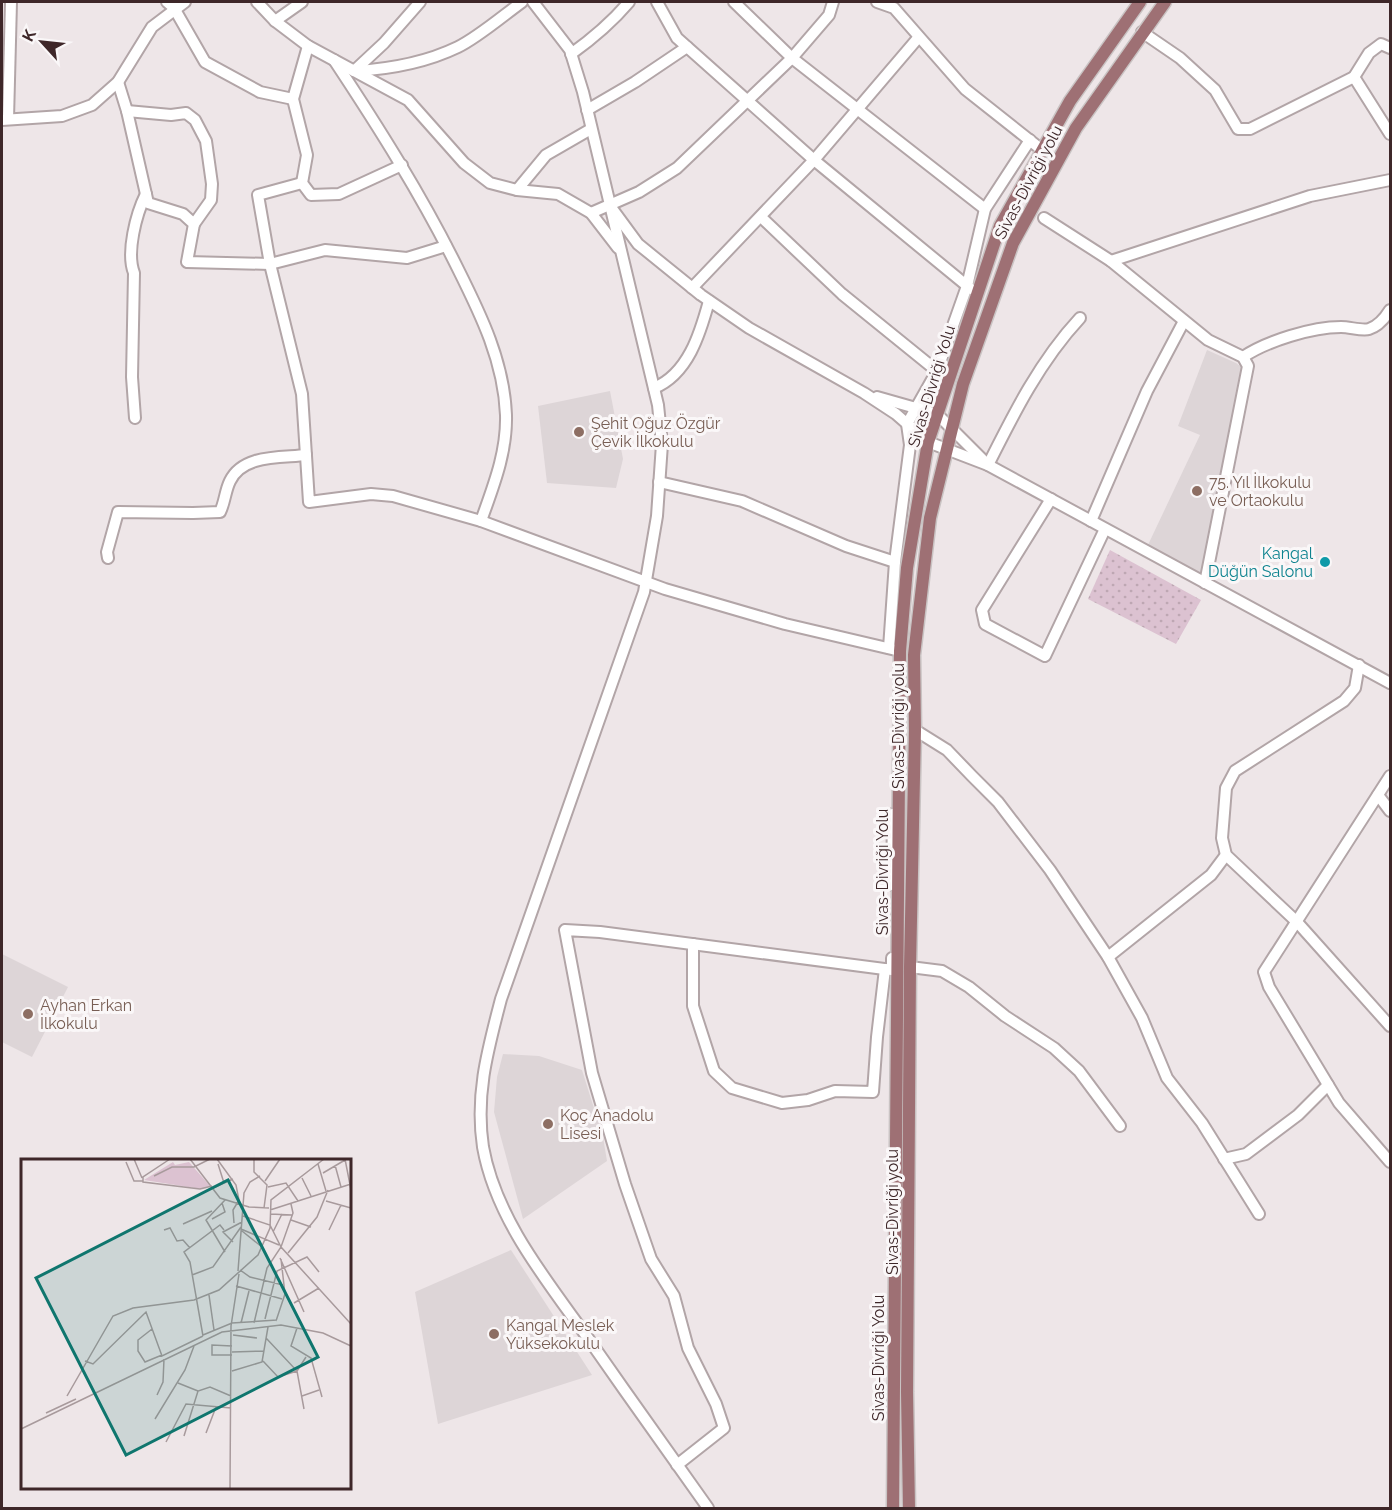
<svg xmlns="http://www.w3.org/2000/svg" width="1392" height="1510" viewBox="0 0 1392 1510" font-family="Raleway,sans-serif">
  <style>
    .built { fill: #ddd5d7 }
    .grass { fill: url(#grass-dots) }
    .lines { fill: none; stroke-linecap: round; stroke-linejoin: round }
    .minor-casing { stroke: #b2a5a7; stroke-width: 14 }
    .major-casing { stroke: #c9c3c3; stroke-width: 15 }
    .minor { stroke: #fff; stroke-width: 10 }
    .major { stroke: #9e7074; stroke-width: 12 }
    .education-dot { fill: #8d6e63; stroke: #faf7f8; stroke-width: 2 }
    .culture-dot { fill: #0f9aa8; stroke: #faf7f8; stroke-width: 2 }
    .labels { text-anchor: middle; stroke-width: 6; stroke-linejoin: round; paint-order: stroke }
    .street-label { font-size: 16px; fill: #3e2729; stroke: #faf7f8 }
    .education-label { font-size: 16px; fill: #785e54; stroke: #faf7f8; text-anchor: start }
    .culture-label { font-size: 16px; fill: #0d838f; stroke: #faf7f8; text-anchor: end }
    .inset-road { fill: none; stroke: #a89a9c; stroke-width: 1.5 }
    .view { fill: #0f766e; fill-opacity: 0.15; stroke: #0f766e; stroke-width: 3 }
    .inset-edge { fill: none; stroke: #3e2729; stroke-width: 3 }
  </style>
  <defs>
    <pattern id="grass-dots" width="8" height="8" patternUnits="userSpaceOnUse" patternTransform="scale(1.5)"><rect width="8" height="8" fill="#dcc2d1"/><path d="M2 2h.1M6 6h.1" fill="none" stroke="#bea7b3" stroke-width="1.8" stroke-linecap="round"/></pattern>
  </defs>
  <rect width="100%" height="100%" fill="#eee6e8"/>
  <g class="built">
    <polygon points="1207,350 1236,363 1245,370 1204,576 1147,547 1200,435 1178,426"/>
    <polygon points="610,391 623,459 616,488 547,483 538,406"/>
    <polygon points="2,954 68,987 32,1057 2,1042"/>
    <polygon points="503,1054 539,1056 582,1070 603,1137 607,1161 523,1219 494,1112 497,1077"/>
    <polygon points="511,1250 592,1375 438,1424 415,1292"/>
  </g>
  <polygon class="grass" points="1110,550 1201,600 1176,644 1088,599"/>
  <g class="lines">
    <g class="minor-casing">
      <g id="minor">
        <polyline points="167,2 174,8 205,62 260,92 293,99"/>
        <polyline points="257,2 275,21 308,46 408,100 464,163 490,183 517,190 558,194 591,213 618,248"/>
        <path d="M533 2 570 50 583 92 658 405 662 444 657 516 644 592 501 999C488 1049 475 1094 483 1147 496 1220 548 1282 590 1341 629 1397 669 1453 708 1508"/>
        <polyline points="657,2 677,38 814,160 971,289"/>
        <polyline points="734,2 792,58 985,209"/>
        <polyline points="877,2 894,8 965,89 1042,150"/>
        <polyline points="275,21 302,2"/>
        <polyline points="1142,32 1180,58 1215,90 1238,129 1250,129 1354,77 1369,53 1381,44 1390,48"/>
        <polyline points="308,46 293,99 307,155 302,183 311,195 339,194 402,165"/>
        <path d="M571 54C592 39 612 22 629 2"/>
        <path d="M334 60C379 128 422 196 458 269 481 315 504 362 506 415 507 453 493 487 481 521"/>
        <polyline points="354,71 384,43 420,2"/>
        <path d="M355 71C390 69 425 63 458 47 477 38 504 15 522 2"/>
        <polyline points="1354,77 1390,134"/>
        <polyline points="118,82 127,111 148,203 183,214 194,224 187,262 270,264 325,250 407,258 446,246"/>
        <polyline points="587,110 635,82 687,47"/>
        <polyline points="127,111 171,115 186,113 195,120 206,141 212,184 211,200 194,224"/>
        <polyline points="8,119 11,2"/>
        <polyline points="2,120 62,116 92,105 118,82 152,27 185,2"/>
        <polyline points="302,183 258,195 270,264 302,394 309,502 371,494 393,496 481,521 665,589 785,624 900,651"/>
        <polyline points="517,190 546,155 591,129"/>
        <polyline points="613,210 638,244 701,295 749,328 864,393 896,414 928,442 988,465 1390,683"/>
        <polyline points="591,213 639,192 677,168 792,58 829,15 833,2"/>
        <polyline points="761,217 842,294 937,371"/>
        <polyline points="1044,218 1111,261 1208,340 1243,357 1248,366 1205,583"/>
        <polyline points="1111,261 1310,196 1390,180"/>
        <polyline points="692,288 814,160 918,38"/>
        <path d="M1243 357C1267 341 1312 327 1341 327 1350 327 1362 331 1369 329 1379 326 1385 318 1390 310"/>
        <path d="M654 388C688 374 700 334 709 301"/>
        <polyline points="877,397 937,414 983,460"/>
        <path d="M135 418 132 377 134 273C126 253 136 214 146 194"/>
        <path d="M988 465C1014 413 1040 361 1080 318"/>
        <polyline points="659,482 742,501 846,546 895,562"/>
        <polyline points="1051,499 982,610 985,624 1045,656 1105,529"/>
        <polyline points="1091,521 1147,391 1184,321"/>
        <path d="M108 558 107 552 118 512 193 513 220 512C225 502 225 491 230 481 243 454 281 458 306 455"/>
        <polyline points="889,648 895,562 910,445 907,424 937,371 967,286 985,209 1030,140"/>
        <polyline points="1359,665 1355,688 1344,701 1235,771 1226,788 1222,838 1226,855 1297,922 1390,1026"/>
        <polyline points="915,730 947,750 972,776 998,802 1050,870 1108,957 1142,1018 1167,1078 1202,1123 1259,1214"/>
        <polyline points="1390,776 1264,972 1269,987 1339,1103 1390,1162"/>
        <polyline points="1378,795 1390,811"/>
        <polyline points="892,885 893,814"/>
        <polyline points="693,944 693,1006 714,1071 732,1088 782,1103 808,1100 835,1091 873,1092 877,1037 885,969"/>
        <polyline points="1108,957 1211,875 1226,855"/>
        <polyline points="910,967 942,971 969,987 1005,1016 1054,1048 1079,1071 1120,1126"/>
        <polyline points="1224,1159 1246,1154 1298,1115 1328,1085"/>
        <polyline points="677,1465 724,1428 716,1404 688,1348 674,1296 651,1259 625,1184 592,1073 565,930 600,932 892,970 892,958"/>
      </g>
    </g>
    <g class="major-casing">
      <g id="major">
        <polyline points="893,1508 900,651 907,568 928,442 1000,226 1070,101 1140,2"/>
        <polyline points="909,1508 907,1392 910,967 915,730 914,655 930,518 963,384 1013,243 1076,128 1165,2"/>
      </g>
    </g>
    <use href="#minor" class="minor"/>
    <use href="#major" class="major"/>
  </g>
  <g class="education-dot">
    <circle cx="579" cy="432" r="6"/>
    <circle cx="1197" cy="491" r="6"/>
    <circle cx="28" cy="1014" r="6"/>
    <circle cx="548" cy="1124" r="6"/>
    <circle cx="494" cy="1334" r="6"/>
  </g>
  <circle class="culture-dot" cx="1325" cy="562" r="6"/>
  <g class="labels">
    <g class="street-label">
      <text transform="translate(1028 182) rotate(-62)" y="6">Sivas-Divriği yolu</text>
      <text transform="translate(931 386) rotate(-73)" y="6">Sivas-Divriği Yolu</text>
      <text transform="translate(898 726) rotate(-90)" y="6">Sivas-Divriği yolu</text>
      <text transform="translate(882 872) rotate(-90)" y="6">Sivas-Divriği Yolu</text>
      <text transform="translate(892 1212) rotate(-90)" y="6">Sivas-Divriği yolu</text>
      <text transform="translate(878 1358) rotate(-90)" y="6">Sivas-Divriği Yolu</text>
    </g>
    <g class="education-label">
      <text x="591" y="429">Şehit Oğuz Özgür<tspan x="591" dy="18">Çevik İlkokulu</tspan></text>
      <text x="1209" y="488">75. Yıl İlkokulu<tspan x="1209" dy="18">ve Ortaokulu</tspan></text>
      <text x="40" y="1011">Ayhan Erkan<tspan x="40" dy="18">İlkokulu</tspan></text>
      <text x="560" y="1121">Koç Anadolu<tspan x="560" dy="18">Lisesi</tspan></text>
      <text x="506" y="1331">Kangal Meslek<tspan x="506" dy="18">Yüksekokulu</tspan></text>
    </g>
    <g class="culture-label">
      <text x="1313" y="559">Kangal<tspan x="1313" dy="18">Düğün Salonu</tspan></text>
    </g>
  </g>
  <g transform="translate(21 1159)">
    <rect width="330" height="330" fill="#eee6e8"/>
    <path d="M152 3 154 6 168 3 189 27 180 30 123 21Z" fill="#dcc2d1"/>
    <path class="inset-road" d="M113 0 121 19M149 0 122 18V23L179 30 191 27M169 0 199 39 228 48 248 49M196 0 215 26 218 41 212 51 213 64M233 0V13L246 26 243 49M324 0 330 31M105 3 113 22H122M197 5 203 24M297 5 305 32M314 6 320 28M302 14 324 1M133 17 151 8H173L189 0M281 19 290 37M244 22 259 0M247 28 265 24 277 42M192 29 212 20M204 41 185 61 204 93M305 42 330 49M249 51 330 25M249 55 271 56M222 57 249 66 260 88 330 165M191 60 204 53 201 44M270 61 290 68M162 65 191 52M220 70 258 86M143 71 149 69 156 82 162 81 169 89M308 71 320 46M221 72 241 88M252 73 261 55M212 83 202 73 221 63M267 94 296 58 307 31M259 99 283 153M219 111 229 118 262 126M217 112 223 34 229 23 239 17M171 116 192 108 220 68M215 127 261 140M188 136 193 171M273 144 298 129M244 160 256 112 286 98 298 113M255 162 264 135 260 100M220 164 228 132M233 164 246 109 260 88 272 54 270 45M276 169 270 187 290 199 301 238M131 170 117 181V192L124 203 141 196M182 176 211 164 256 161M212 176 236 179M182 177 169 103 163 93 199 66 203 71M245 179 276 212 283 250M211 193 243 192M211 196H191V186L211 187M64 202 72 205 125 153 141 197 182 177M242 202 257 218 276 212 285 198M211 212 241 203 247 168M157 224 177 232M136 236 142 223 143 200M46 237 92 157 112 149 173 141 198 131 237 96 249 69 250 41 303 0M281 237 298 231M25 254 55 240M134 260 164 211 173 187M0 270 201 173 260 166 302 174 330 187M185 274 195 248M163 277 177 232 189 228 210 237M145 283 165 245 210 249M209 330 210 167 218 115"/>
    <path class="view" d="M207 21 297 198 105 296 15 119Z"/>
    <rect width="330" height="330" class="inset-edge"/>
  </g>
  <rect width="1392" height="1510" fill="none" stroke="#3e2729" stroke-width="6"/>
  <g transform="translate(42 42) rotate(297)" stroke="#faf7f8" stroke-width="4.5" paint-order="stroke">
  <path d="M0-4.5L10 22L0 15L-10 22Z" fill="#3e2729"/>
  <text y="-9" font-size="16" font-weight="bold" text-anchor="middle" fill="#3e2729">K</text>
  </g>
</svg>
